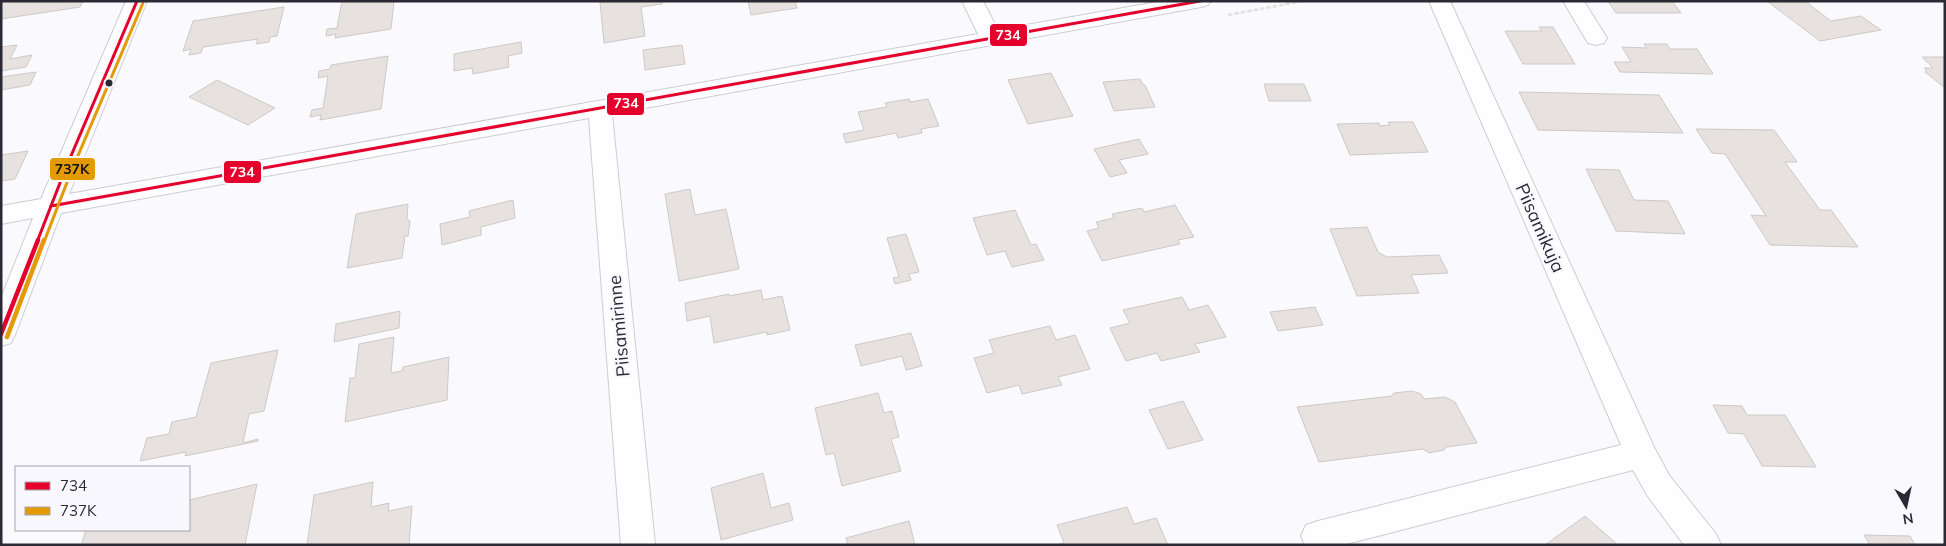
<svg xmlns="http://www.w3.org/2000/svg" width="1946" height="546" viewBox="0 0 1946 546" font-family="Mulish,sans-serif">
  <style>
    .building { fill: #e7e2e0; stroke: #cdc9c6 }
    .lines { fill: none; stroke-linecap: round; stroke-linejoin: round }
    .minor-casing { stroke: #cdccd3; stroke-width: 2 }
    .path { stroke: #e0e0e1; stroke-width: 2.5; stroke-dasharray: 4.5 2; stroke-linecap: butt }
    .minor { fill: #fefeff; fill-rule: evenodd }
    .bus-1-far1-casing { stroke: #f9f8fe; stroke-width: 6 }
    .bus-1-casing { stroke: #f9f8fe; stroke-width: 8 }
    .bus-2-far1-casing { stroke: #f9f8fe; stroke-width: 6 }
    .bus-2-casing { stroke: #f9f8fe; stroke-width: 8 }
    .bus-1-far1 { stroke: #e4002b; stroke-width: 3 }
    .bus-1 { stroke: #e4002b; stroke-width: 4.5 }
    .bus-2-far1 { stroke: #e39a05; stroke-width: 3 }
    .bus-2 { stroke: #e39a05; stroke-width: 4.5 }
    .bus-dot { fill: #2b2934; stroke: #f9f8fe; stroke-width: 2 }
    .labels { text-anchor: middle; stroke-width: 5; stroke-linejoin: round; paint-order: stroke }
    .street-label { font-size: 18px; fill: #2b2934; stroke: #f9f8fe }
    .line-badge { stroke: #f9f8fe; stroke-width: 2 }
    .badge-label { font-size: 14px; text-anchor: middle; font-weight: bold; fill: #fff }
    .pale-badge-label { font-size: 14px; text-anchor: middle; font-weight: bold; fill: #111 }
  </style>
  <rect width="100%" height="100%" fill="#faf9fd"/>
  <g class="building">
    <polygon points="1,1 83,1 80,7 1,19"/>
    <polygon points="342,1 394,1 391,29 335,38 336,34 326,36 327,29 337,28"/>
    <polygon points="662,1 662,4 641,7 645,36 604,43 600,2"/>
    <polygon points="748,1 795,1 797,8 751,15"/>
    <polygon points="1608,1 1672,1 1681,13 1616,13"/>
    <polygon points="1767,1 1805,1 1831,21 1861,16 1881,30 1820,41"/>
    <polygon points="284,7 277,36 270,37 269,42 256,44 258,39 203,47 201,53 189,55 191,49 183,51 193,21"/>
    <polygon points="1539,27 1553,27 1575,64 1523,64 1505,31 1542,31"/>
    <polygon points="521,42 522,53 508,56 509,67 473,74 472,68 454,71 454,54"/>
    <polygon points="1644,44 1667,44 1670,49 1697,49 1713,74 1620,72 1614,62 1631,62 1622,47 1647,48"/>
    <polygon points="17,45 10,59 32,55 26,67 1,71 1,47"/>
    <polygon points="682,45 685,64 645,70 643,50"/>
    <polygon points="388,56 381,109 320,120 321,115 310,117 312,110 323,108 328,76 318,78 319,71 330,69 331,65"/>
    <polygon points="1922,57 1945,57 1945,88 1925,72 1927,70 1924,68 1933,68"/>
    <polygon points="36,72 30,85 1,90 1,77"/>
    <polygon points="1051,73 1073,116 1028,124 1008,80"/>
    <polygon points="1140,79 1143,85 1145,85 1155,107 1114,111 1103,82"/>
    <polygon points="217,80 275,108 248,125 189,97"/>
    <polygon points="1264,84 1304,84 1311,101 1269,101"/>
    <polygon points="1519,92 1659,95 1683,133 1538,130"/>
    <polygon points="909,99 910,102 928,99 939,126 921,129 922,133 898,138 896,133 846,143 843,134 864,130 858,112 887,107 885,103"/>
    <polygon points="1388,122 1413,122 1428,152 1350,155 1337,124 1379,123 1380,126 1390,125"/>
    <polygon points="1696,129 1774,130 1797,162 1785,162 1820,210 1831,210 1858,247 1770,245 1751,215 1766,216 1725,154 1712,153"/>
    <polygon points="1139,139 1148,154 1119,160 1127,173 1110,177 1094,149"/>
    <polygon points="28,151 15,179 1,181 1,155"/>
    <polygon points="1586,169 1619,170 1634,200 1668,201 1685,234 1616,231"/>
    <polygon points="690,189 695,215 726,209 739,269 679,281 665,194"/>
    <polygon points="513,200 515,218 481,227 481,235 442,245 440,224 470,217 469,211"/>
    <polygon points="408,204 407,219 410,221 408,236 405,236 402,258 347,268 356,214"/>
    <polygon points="1175,205 1194,237 1178,240 1180,244 1102,261 1087,231 1099,228 1096,222 1114,218 1112,214 1142,208 1144,212"/>
    <polygon points="1015,210 1031,245 1036,244 1044,260 1012,267 1005,251 987,255 973,218"/>
    <polygon points="1367,227 1378,252 1387,257 1439,255 1448,273 1411,275 1419,293 1357,296 1330,229"/>
    <polygon points="906,234 919,272 909,274 911,280 895,284 893,278 899,277 887,238"/>
    <polygon points="761,290 763,300 782,296 790,330 767,335 767,332 714,343 710,316 687,321 685,303 729,294 729,296"/>
    <polygon points="1182,297 1189,310 1208,305 1226,337 1195,344 1200,352 1161,361 1157,353 1126,361 1110,328 1130,323 1123,310"/>
    <polygon points="1315,307 1323,325 1278,331 1270,312"/>
    <polygon points="400,311 399,328 334,342 336,324"/>
    <polygon points="1050,326 1056,340 1075,335 1090,369 1058,377 1062,385 1022,394 1019,385 987,393 974,358 994,353 989,340"/>
    <polygon points="911,333 922,366 906,370 902,356 861,366 855,345"/>
    <polygon points="394,337 391,373 402,371 403,367 449,357 447,400 345,422 350,378 355,378 359,344"/>
    <polygon points="278,350 264,411 249,414 243,443 258,439 258,441 185,456 186,452 140,461 147,438 169,434 172,422 196,417 211,363"/>
    <polygon points="1412,391 1421,394 1424,399 1445,397 1455,402 1477,443 1446,447 1444,450 1429,453 1423,449 1319,462 1297,407 1392,396 1394,393"/>
    <polygon points="878,393 884,413 892,411 899,437 891,439 901,471 842,486 834,453 826,455 815,408"/>
    <polygon points="1183,401 1203,440 1168,449 1149,410"/>
    <polygon points="1713,405 1742,406 1747,415 1785,415 1816,467 1762,466 1744,434 1728,433"/>
    <polygon points="763,473 771,508 789,503 793,520 721,540 711,488"/>
    <polygon points="373,482 371,507 389,503 388,511 412,506 409,545 307,545 314,495"/>
    <polygon points="257,484 245,545 81,545 86,530 189,530 189,500"/>
    <polygon points="1127,507 1134,524 1156,518 1168,545 1056,545 1064,543 1057,525"/>
    <polygon points="1585,516 1618,545 1545,545"/>
    <polygon points="909,521 915,545 848,545 846,538"/>
    <polygon points="1864,535 1910,536 1915,545 1870,545"/>
  </g>
  <g class="lines">
    <g class="minor-casing">
      <g id="minor">
        <polygon points="126,1 147,1 69,194 978,34 962,1 983,1 998,30 1163,1 1211,1 1208,5 1201,7 612,114 655,545 621,545 589,118 61,213 15,335 11,343 1,346 1,298 33,218 1,224 1,206 41,199"/>
        <polygon points="1429,1 1450,1 1654,447 1669,475 1716,534 1721,545 1684,545 1647,495 1633,470 1343,545 1305,545 1301,536 1306,525 1318,521 1621,445"/>
        <polygon points="1563,1 1584,1 1607,38 1604,43 1596,45 1588,43"/>
      </g>
    </g>
    <polyline class="path" points="1228,15 1303,1"/>
    <use href="#minor" class="minor"/>
    <g class="bus-1-far1-casing">
      <g id="bus-1-far1">
        <polyline points="51,206 1200,1"/>
        <polyline points="37,242 65,170 137,1"/>
      </g>
    </g>
    <g class="bus-1-casing">
      <polyline id="bus-1" points="1,334 38,240"/>
    </g>
    <g class="bus-2-far1-casing">
      <polyline id="bus-2-far1" points="44,242 71,172 143,3"/>
    </g>
    <g class="bus-2-casing">
      <polyline id="bus-2" points="7,337 44,240"/>
    </g>
    <use href="#bus-1-far1" class="bus-1-far1"/>
    <use href="#bus-1" class="bus-1"/>
    <use href="#bus-2-far1" class="bus-2-far1"/>
    <use href="#bus-2" class="bus-2"/>
  </g>
  <circle class="bus-dot" cx="109" cy="83" r="4.5"/>
  <g class="labels">
    <g class="street-label">
      <text transform="translate(1540 228) rotate(66)" y="6">Piisamikuja</text>
      <text transform="translate(619 326) rotate(-95)" y="6">Piisamirinne</text>
    </g>
  </g>
  <g class="line-badge">
    <rect x="989" y="23" width="39" height="24" rx="5" fill="#e4002b"/>
    <rect x="606" y="92" width="39" height="24" rx="5" fill="#e4002b"/>
    <rect x="49" y="157" width="47" height="24" rx="5" fill="#e39a05"/>
    <rect x="223" y="160" width="39" height="24" rx="5" fill="#e4002b"/>
  </g>
  <g class="badge-label">
    <text x="1008" y="40">734</text>
    <text x="626" y="108">734</text>
    <text x="242" y="177">734</text>
  </g>
  <g class="pale-badge-label">
    <text x="72" y="174">737K</text>
  </g>
  <rect width="1946" height="546" fill="none" stroke="#2b2934" stroke-width="5"/>
  <rect x="15" y="466" width="175" height="65" fill="#f9f8fe" stroke="#a7a5ad"/>
  <rect x="25" y="482" width="25" height="8" fill="#e4002b" stroke="#a7a5ad"/>
  <text x="60" y="491" font-size="15" fill="#2b2934">734</text>
  <rect x="25" y="507" width="25" height="8" fill="#e39a05" stroke="#a7a5ad"/>
  <text x="60" y="516" font-size="15" fill="#2b2934">737K</text>
  <g transform="translate(1906 506) rotate(171)" stroke="#f9f8fe" stroke-width="4" paint-order="stroke">
  <path d="M0-4L9 19L0 12L-9 19Z" fill="#2b2934"/>
  <text y="-8" font-size="14" font-weight="bold" text-anchor="middle" fill="#2b2934">N</text>
  </g>
</svg>
